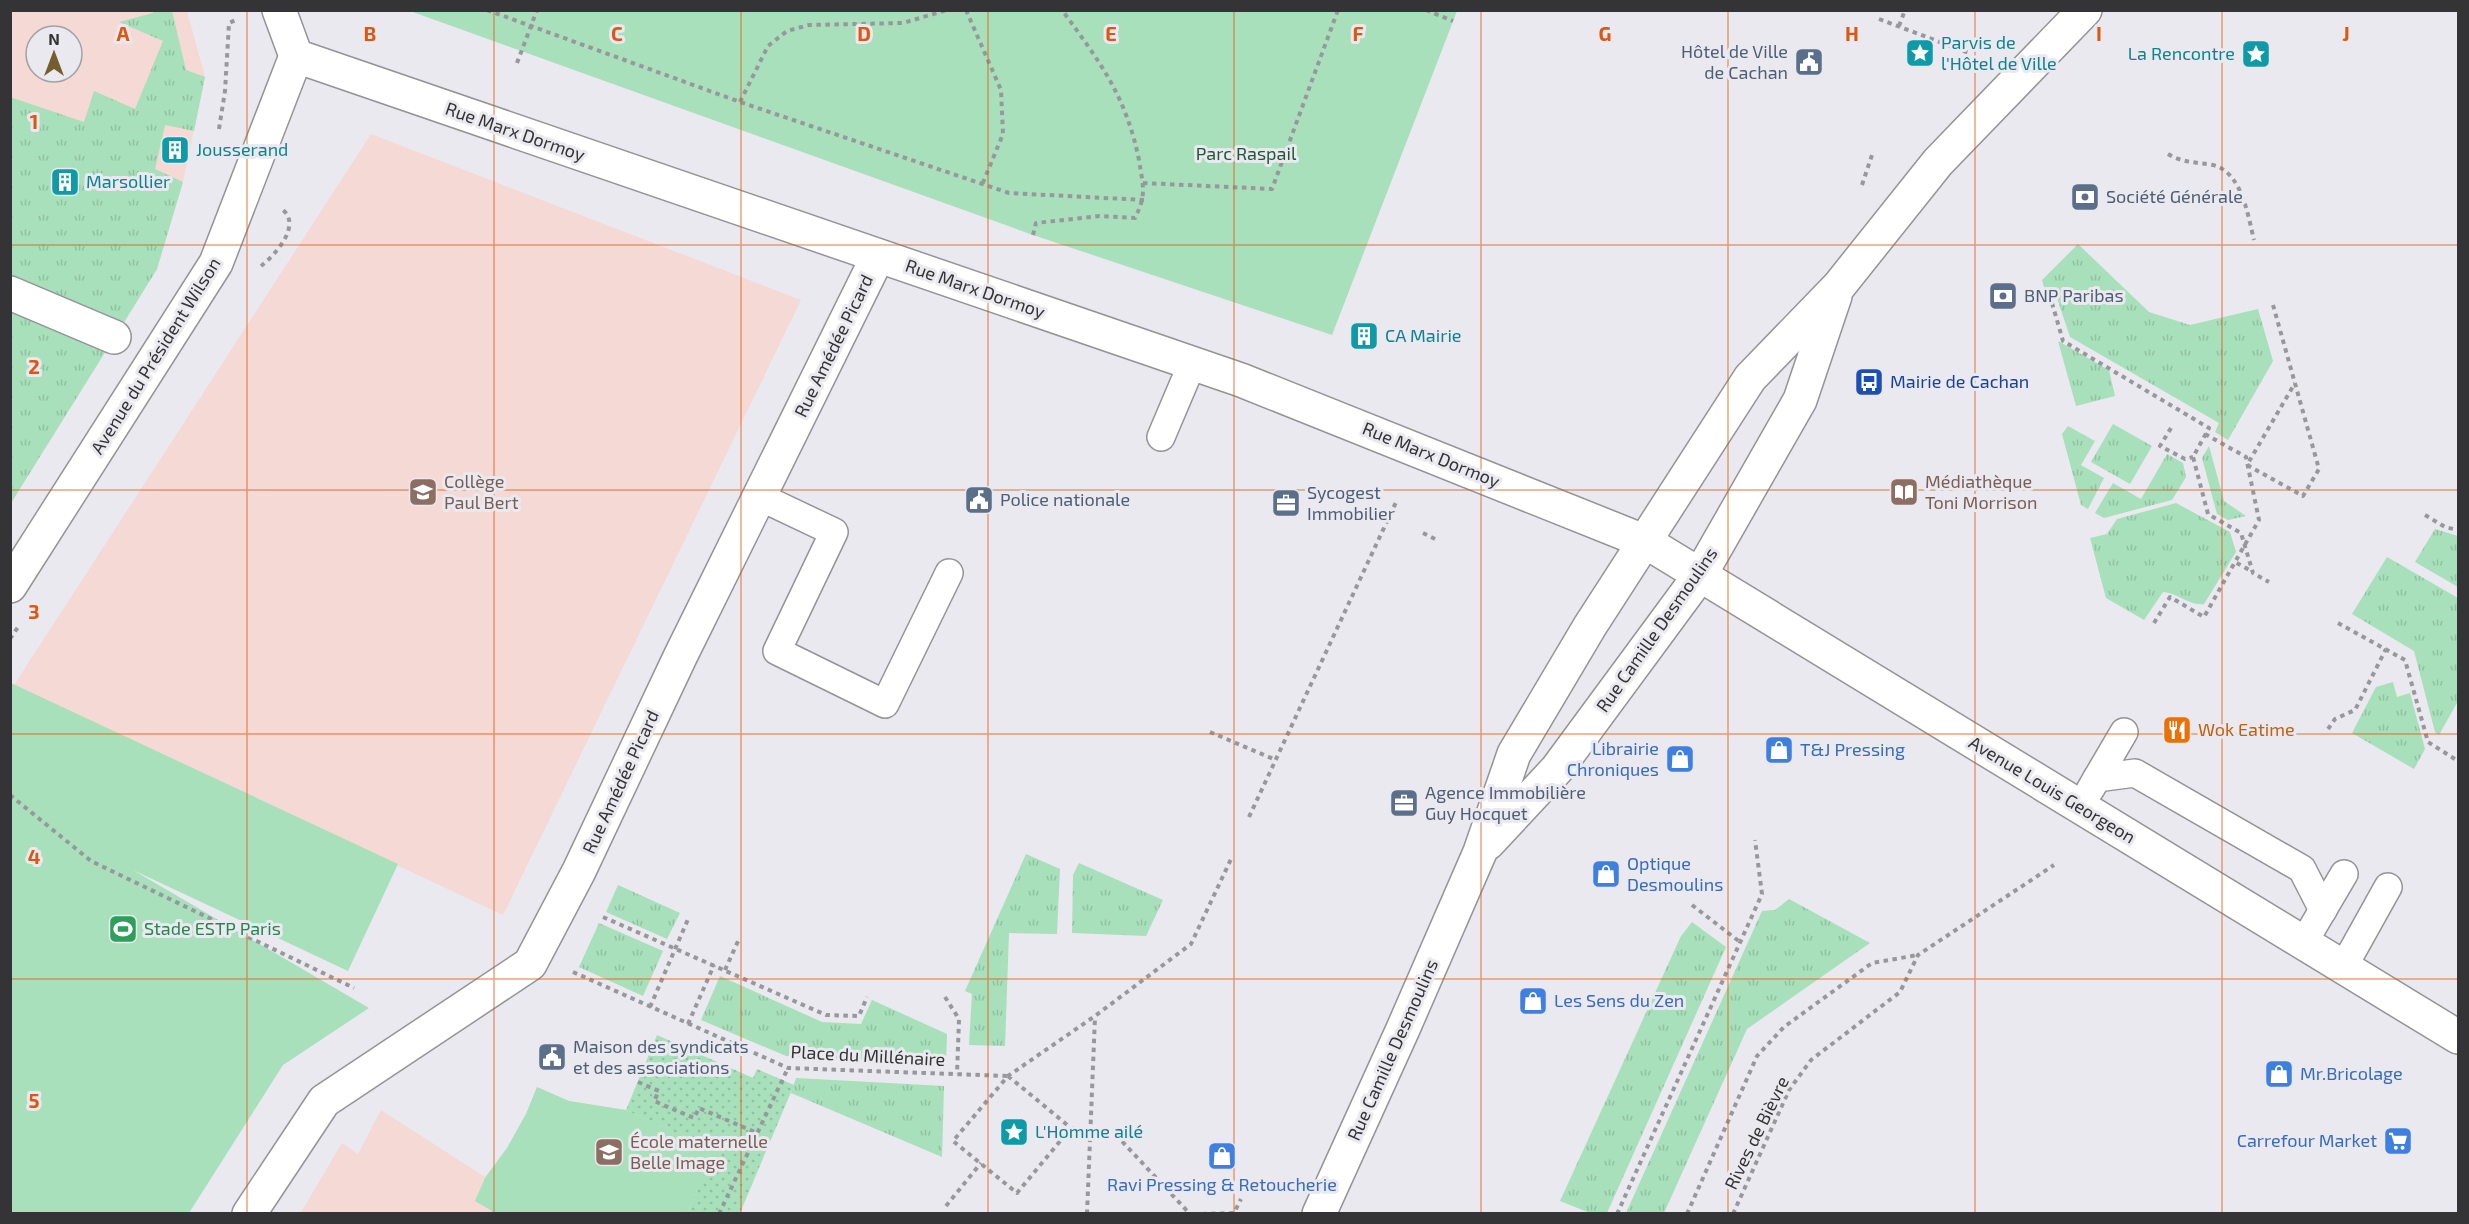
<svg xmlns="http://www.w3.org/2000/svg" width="2469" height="1224" viewBox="0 0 2469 1224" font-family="'Exo 2',sans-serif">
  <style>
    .education { fill: #f4d9d5; fill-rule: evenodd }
    .grass { fill: url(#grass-tufts) }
    .park { fill: #a7e0ba }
    .garden { fill: url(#garden-dots) }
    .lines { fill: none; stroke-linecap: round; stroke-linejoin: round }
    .service-casing { stroke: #939398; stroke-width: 30 }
    .minor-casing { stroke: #939398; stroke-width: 36 }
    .tertiary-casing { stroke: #939398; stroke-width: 36 }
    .secondary-casing { stroke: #939398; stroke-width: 36 }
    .path { stroke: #98989c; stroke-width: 4; stroke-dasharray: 4.5 4.5; stroke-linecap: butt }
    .service { stroke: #fff; stroke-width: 27 }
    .minor { stroke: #fff; stroke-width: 33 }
    .tertiary { stroke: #fff; stroke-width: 33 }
    .secondary { stroke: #fff; stroke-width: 33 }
    .grid { fill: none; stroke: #df570e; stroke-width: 1.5; stroke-opacity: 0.55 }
    .labels { text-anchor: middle; stroke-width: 6; stroke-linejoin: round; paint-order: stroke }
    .culture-label { font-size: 18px; fill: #0d838f; stroke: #eae9ef; text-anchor: start }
    .service-label { font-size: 18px; fill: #4e5e75; stroke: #eae9ef; text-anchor: start }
    .street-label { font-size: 18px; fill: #343436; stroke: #eae9ef }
    .park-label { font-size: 18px; fill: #205939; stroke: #eae9ef }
    .transit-label { font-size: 18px; fill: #164399; stroke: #eae9ef; text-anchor: start }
    .education-label { font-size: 18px; fill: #785e54; stroke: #eae9ef; text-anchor: start }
    .food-label { font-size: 18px; fill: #c56008; stroke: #eae9ef; text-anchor: start }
    .shop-label { font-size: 18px; fill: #366cbe; stroke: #eae9ef; text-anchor: start }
    .leisure-label { font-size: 18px; fill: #27864d; stroke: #eae9ef; text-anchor: start }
    .grid-label { font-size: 20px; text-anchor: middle; font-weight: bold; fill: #df570e; stroke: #eae9ef; stroke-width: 6; stroke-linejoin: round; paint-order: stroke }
  </style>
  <defs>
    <pattern id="grass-tufts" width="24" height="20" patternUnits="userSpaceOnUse" patternTransform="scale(1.5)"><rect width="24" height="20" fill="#a7e0ba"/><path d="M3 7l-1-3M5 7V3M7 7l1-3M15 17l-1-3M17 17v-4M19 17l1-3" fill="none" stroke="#90c1a0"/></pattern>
    <pattern id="garden-dots" width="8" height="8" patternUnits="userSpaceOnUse" patternTransform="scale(1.5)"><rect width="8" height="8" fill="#a7e0ba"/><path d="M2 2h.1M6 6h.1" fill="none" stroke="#90c1a0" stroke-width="1.8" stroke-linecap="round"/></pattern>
  </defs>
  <rect width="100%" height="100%" fill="#eae9ef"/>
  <g class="education">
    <path d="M11 11H187L205 77 183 182 157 269 11 503ZM36 36H72V72H36Z"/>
    <polygon points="371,134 801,300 503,915 14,685"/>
    <polygon points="537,1087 569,1101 626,1110 687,1213 300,1214 342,1143 358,1154 381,1110 485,1177 507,1148 526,1114"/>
  </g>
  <g class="grass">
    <polygon points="153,11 172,11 186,70 205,77 194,131 165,125 155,169 183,182 157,269 123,324 11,280 10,97 84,122 94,91 135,109 163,41 119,22 153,13"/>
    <polygon points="2078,244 2149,312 2190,325 2258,309 2273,361 2228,440 2215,432 2219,423 2070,337 2056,295 2047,297 2042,280"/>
    <polygon points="11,305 109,346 11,503"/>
    <polygon points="2058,341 2109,370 2115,396 2076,406"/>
    <polygon points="2113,424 2152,446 2130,484 2091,462"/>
    <polygon points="2068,426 2095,441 2081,465 2104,478 2088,509 2081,505 2062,434"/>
    <polygon points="2209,446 2224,501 2246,516 2228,520 2217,514 2202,458"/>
    <polygon points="2167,454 2183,463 2186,477 2172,500 2104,518 2095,513 2113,483 2141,499"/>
    <path d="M2176 503 2230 532 2236 552 2204 604C2189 606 2178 593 2163 592L2144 620 2106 598 2090 538 2107 534 2117 519Z"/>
    <polygon points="2435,529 2458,536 2458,587 2415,562"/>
    <polygon points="2387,557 2458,598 2458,701 2439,735 2435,732 2414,651 2352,614"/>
    <polygon points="2393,682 2397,697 2410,693 2425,749 2414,769 2352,733 2376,687"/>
    <polygon points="1026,854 1060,869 1057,934 1009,933 1005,1046 969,1045 972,994 965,991"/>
    <polygon points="1079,863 1163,900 1146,936 1072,933 1073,875"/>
    <polygon points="618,885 680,913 667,939 606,912"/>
    <polygon points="1789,899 1870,943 1747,1029 1664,1213 1626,1213 1762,911 1775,910"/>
    <polygon points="1692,922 1726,947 1607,1213 1590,1213 1560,1201 1681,936"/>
    <polygon points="599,923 663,951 643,996 579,967"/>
    <polygon points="720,976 822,1022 861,1024 872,1000 947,1034 946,1064 786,1056 701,1020"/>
    <polygon points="796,1078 944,1086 942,1157 791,1093"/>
  </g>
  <g class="park">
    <polygon points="410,11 1457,11 1332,335 1033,235"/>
    <polygon points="11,683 398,864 348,971 133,870 369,1008 283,1065 189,1213 11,1213"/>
    <polygon points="537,1087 569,1101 626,1110 716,1150 687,1213 491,1213 492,1211 475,1201 485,1178 507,1148 526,1114"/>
  </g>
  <polygon class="garden" points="657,1035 753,1078 757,1069 794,1085 740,1213 687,1213 715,1150 626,1110"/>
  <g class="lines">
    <g class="service-casing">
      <g id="service">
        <polyline points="1161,437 1192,364"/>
        <polyline points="758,496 834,532 777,651 885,704 949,573"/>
        <polyline points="2097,778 2135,773 2302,869 2323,910"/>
        <polyline points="2090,790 2124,732"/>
        <polyline points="2304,942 2344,874"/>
        <polyline points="2344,966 2388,887"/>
      </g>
    </g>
    <g class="minor-casing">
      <g id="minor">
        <polyline points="10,293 114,337"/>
        <polyline points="249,1214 324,1101 530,964 579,871 680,657 878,256"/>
      </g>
    </g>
    <g class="tertiary-casing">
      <polyline id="tertiary" points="10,586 216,263 296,56"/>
    </g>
    <g class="secondary-casing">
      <g id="secondary">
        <polyline points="279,10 296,56 1241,380 1646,542 2458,1037"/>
        <polyline points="1488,843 1557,769 1700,575 1800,400 1835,296"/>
        <polyline points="1319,1214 1403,1029 1480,852 1514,754 1590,626 1750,378 1839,286 1938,162 2085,10"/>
      </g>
    </g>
    <g class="path">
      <polyline points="487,10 740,102 1009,193 1144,200"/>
      <polyline points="966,10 1001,90 1003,134 982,185"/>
      <polyline points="1426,10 1453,21"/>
      <polyline points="1879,19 1969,53"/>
      <polyline points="1899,26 1905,10"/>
      <polyline points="517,63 537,10"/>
      <polyline points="740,102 768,46 787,31 809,25 903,23 947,10"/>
      <polyline points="219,129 225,91 229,23 238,19"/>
      <path d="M2168 154C2183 163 2196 162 2213 165 2242 172 2248 216 2254 240"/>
      <polyline points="1143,183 1272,189 1338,10"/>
      <polyline points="1862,185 1873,152"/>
      <path d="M1033 235 1036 223 1099 216 1135 218C1147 194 1143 186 1139 160 1126 96 1100 62 1062 10"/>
      <path d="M261 266C274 256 302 226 283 210"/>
      <polyline points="2052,303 2063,341 2209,428 2193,457 2208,514 2241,533 2253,573 2269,582"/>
      <polyline points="2273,305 2319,469 2303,496 2247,465 2295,383"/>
      <polyline points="2171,428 2160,446 2185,459 2193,457"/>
      <polyline points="2205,434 2246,457 2259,520 2235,562"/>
      <polyline points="2425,515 2445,527 2458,530"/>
      <polyline points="1423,533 1439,541"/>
      <polyline points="2154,623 2170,597 2204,617 2235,562 2253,572"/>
      <polyline points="2338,623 2405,660 2428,742 2458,761"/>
      <polyline points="10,639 18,627"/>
      <polyline points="2328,729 2335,719 2355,710 2386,649"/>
      <polyline points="1210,732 1276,760"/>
      <polyline points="10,795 91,861 354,988"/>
      <polyline points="1249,817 1397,500"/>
      <polyline points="1692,905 1740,942"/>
      <polyline points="603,917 826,1015 859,1016 867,997"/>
      <polyline points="725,970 739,939"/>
      <polyline points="573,972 788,1068 1007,1076"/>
      <polyline points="945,997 959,1019 957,1074"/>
      <polyline points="650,1007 689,917"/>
      <polyline points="688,1024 714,965"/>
      <polyline points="1008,1076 1071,1128 1017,1193 953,1141 1008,1076 1095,1016 1191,944 1232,857"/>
      <polyline points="638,1082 659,1091 654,1101 694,1118 699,1108 757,1133"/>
      <polyline points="1071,1128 1118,1137 1190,1214"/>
      <polyline points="946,1206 981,1163"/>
      <polyline points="719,1214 788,1068"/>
      <polyline points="1087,1214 1095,1017"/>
      <polyline points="1202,1214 1234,1213 1241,1199"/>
      <polyline points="1617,1214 1762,894 1755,840"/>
      <polyline points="1687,1214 1757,1056 1784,1027 1872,963 1918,955"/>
      <polyline points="1733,1214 1789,1090 1811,1060 1900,992 1918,955 2054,865"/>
    </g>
    <use href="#service" class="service"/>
    <use href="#minor" class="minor"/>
    <use href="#tertiary" class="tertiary"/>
    <use href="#secondary" class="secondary"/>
  </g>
  <path class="grid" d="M247 10V1214M494 10V1214M741 10V1214M988 10V1214M1234 10V1214M1481 10V1214M1728 10V1214M1975 10V1214M2222 10V1214M10 245H2458M10 490H2458M10 734H2458M10 979H2458"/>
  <defs>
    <g id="sight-square" transform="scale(1.5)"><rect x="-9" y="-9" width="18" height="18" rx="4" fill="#0f9aa8" stroke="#eae9ef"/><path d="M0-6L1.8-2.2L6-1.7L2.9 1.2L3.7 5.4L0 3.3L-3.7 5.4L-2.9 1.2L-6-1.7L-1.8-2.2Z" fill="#fff"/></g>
    <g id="civic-square" transform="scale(1.5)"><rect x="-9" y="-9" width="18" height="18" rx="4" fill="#5c6f8a" stroke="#eae9ef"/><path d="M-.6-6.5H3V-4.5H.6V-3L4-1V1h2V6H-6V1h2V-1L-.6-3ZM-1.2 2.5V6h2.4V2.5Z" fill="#fff"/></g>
    <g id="building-square" transform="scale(1.5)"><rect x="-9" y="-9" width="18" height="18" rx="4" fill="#0f9aa8" stroke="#eae9ef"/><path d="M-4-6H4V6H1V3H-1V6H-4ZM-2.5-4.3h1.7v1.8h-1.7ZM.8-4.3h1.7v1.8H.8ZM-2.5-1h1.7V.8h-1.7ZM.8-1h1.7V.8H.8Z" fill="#fff"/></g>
    <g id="bank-square" transform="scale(1.5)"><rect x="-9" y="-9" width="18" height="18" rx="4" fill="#5c6f8a" stroke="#eae9ef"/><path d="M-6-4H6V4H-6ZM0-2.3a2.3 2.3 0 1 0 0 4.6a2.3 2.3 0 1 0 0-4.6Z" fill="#fff"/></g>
    <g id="bus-square" transform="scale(1.5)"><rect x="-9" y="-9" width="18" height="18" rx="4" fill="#1a4fb4" stroke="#eae9ef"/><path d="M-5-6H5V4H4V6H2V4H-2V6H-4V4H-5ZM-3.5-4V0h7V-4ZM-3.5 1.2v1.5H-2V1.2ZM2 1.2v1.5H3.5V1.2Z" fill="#fff"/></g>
    <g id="school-square" transform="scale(1.5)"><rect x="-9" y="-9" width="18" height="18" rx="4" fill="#8d6e63" stroke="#eae9ef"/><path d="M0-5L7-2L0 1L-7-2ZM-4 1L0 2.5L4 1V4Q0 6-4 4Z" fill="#fff"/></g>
    <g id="library-square" transform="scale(1.5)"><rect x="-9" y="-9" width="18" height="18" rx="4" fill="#8d6e63" stroke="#eae9ef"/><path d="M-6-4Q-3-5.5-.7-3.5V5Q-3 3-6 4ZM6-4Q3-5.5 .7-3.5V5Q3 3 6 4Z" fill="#fff"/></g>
    <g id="office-square" transform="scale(1.5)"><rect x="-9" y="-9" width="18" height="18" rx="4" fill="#5c6f8a" stroke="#eae9ef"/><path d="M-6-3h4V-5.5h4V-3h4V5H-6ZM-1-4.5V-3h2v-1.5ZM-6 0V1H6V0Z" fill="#fff"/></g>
    <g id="restaurant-square" transform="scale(1.5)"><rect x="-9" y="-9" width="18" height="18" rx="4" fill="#e8710a" stroke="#eae9ef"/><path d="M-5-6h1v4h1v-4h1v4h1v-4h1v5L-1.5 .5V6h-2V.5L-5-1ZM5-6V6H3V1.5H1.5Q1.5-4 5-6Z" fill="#fff"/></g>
    <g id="shop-square" transform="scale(1.5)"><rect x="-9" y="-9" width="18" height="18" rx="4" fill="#3f7fe0" stroke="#eae9ef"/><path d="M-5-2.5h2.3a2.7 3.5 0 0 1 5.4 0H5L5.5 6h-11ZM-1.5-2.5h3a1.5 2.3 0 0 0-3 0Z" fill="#fff"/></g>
    <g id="stadium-square" transform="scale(1.5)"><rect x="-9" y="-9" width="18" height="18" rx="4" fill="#2e9e5b" stroke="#eae9ef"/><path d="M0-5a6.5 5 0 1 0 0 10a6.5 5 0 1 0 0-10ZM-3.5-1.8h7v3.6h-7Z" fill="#fff"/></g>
    <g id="supermarket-square" transform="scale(1.5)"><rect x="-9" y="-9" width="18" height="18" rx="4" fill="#3f7fe0" stroke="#eae9ef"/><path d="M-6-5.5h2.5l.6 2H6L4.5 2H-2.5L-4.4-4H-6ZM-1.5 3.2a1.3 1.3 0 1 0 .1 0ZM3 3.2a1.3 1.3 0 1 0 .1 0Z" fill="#fff"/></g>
  </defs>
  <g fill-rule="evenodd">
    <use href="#sight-square" x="1920" y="53"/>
    <use href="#sight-square" x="2256" y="54"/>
    <use href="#civic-square" x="1809" y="62"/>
    <use href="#building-square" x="175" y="150"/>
    <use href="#building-square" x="65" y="182"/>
    <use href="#bank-square" x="2085" y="197"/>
    <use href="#bank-square" x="2003" y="296"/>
    <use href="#building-square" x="1364" y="336"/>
    <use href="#bus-square" x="1869" y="382"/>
    <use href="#school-square" x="423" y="492"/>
    <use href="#library-square" x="1904" y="492"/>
    <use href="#civic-square" x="979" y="500"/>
    <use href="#office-square" x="1286" y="503"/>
    <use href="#restaurant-square" x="2177" y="730"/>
    <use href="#shop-square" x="1779" y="750"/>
    <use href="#shop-square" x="1680" y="759"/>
    <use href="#office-square" x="1404" y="803"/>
    <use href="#shop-square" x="1606" y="874"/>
    <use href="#stadium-square" x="123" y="929"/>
    <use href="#shop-square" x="1533" y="1001"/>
    <use href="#civic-square" x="552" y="1057"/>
    <use href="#shop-square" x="2279" y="1074"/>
    <use href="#sight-square" x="1014" y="1132"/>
    <use href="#supermarket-square" x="2398" y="1141"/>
    <use href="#school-square" x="609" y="1152"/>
    <use href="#shop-square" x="1222" y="1156"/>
  </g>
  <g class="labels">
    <g class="culture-label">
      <text x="1941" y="49">Parvis de<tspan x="1941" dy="21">l'Hôtel de Ville</tspan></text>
      <text x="2235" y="60" text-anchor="end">La Rencontre</text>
      <text x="196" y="156">Jousserand</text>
      <text x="86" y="188">Marsollier</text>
      <text x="1385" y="342">CA Mairie</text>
      <text x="1035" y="1138">L'Homme ailé</text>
    </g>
    <g class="service-label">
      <text x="1788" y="58" text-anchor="end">Hôtel de Ville<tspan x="1788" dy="21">de Cachan</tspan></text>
      <text x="2106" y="203">Société Générale</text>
      <text x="2024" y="302">BNP Paribas</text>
      <text x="1307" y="499">Sycogest<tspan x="1307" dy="21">Immobilier</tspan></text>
      <text x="1000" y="506">Police nationale</text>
      <text x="1425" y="799">Agence Immobilière<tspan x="1425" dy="21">Guy Hocquet</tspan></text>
      <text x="573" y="1053">Maison des syndicats<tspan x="573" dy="21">et des associations</tspan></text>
    </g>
    <g class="street-label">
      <text transform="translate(515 132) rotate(19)" y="6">Rue Marx Dormoy</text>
      <text transform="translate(975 289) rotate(19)" y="6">Rue Marx Dormoy</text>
      <text transform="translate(834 346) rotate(-64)" y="6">Rue Amédée Picard</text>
      <text transform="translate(156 356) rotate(-58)" y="6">Avenue du Président Wilson</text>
      <text transform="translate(1431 455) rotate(22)" y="6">Rue Marx Dormoy</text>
      <text transform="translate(1657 630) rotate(-55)" y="6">Rue Camille Desmoulins</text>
      <text transform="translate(621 782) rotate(-65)" y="6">Rue Amédée Picard</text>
      <text transform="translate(2052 790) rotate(31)" y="6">Avenue Louis Georgeon</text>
      <text transform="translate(1393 1050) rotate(-66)" y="6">Rue Camille Desmoulins</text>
      <text transform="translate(868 1056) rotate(3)" y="6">Place du Millénaire</text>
      <text transform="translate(1757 1133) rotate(-64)" y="6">Rives de Bièvre</text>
    </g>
    <g class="park-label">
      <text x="1246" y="160">Parc Raspail</text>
    </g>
    <g class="transit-label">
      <text x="1890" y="388">Mairie de Cachan</text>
    </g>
    <g class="education-label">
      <text x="444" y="488">Collège<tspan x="444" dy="21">Paul Bert</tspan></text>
      <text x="1925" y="488">Médiathèque<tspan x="1925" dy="21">Toni Morrison</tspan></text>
      <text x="630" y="1148">École maternelle<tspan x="630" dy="21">Belle Image</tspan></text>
    </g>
    <g class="food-label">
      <text x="2198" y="736">Wok Eatime</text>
    </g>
    <g class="shop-label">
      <text x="1659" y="755" text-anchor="end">Librairie<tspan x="1659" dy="21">Chroniques</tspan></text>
      <text x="1800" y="756">T&amp;J Pressing</text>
      <text x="1627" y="870">Optique<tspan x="1627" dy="21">Desmoulins</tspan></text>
      <text x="1554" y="1007">Les Sens du Zen</text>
      <text x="2300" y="1080">Mr.Bricolage</text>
      <text x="2377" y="1147" text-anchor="end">Carrefour Market</text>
      <text x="1222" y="1191" text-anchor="middle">Ravi Pressing &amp; Retoucherie</text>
    </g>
    <g class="leisure-label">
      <text x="144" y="935">Stade ESTP Paris</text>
    </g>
  </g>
  <g class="grid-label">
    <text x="123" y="41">A</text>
    <text x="370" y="41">B</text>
    <text x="617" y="41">C</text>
    <text x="864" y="41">D</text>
    <text x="1111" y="41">E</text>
    <text x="1358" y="41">F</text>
    <text x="1605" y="41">G</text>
    <text x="1852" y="41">H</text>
    <text x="2099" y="41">I</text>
    <text x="2346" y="41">J</text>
    <text x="34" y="129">1</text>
    <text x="34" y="374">2</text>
    <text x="34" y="619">3</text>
    <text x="34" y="864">4</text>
    <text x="34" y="1108">5</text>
  </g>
  <rect width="2469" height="1224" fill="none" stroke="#343436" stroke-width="24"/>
  <g transform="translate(54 54)"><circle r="28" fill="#eae9ef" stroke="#a1a1a5" stroke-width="1.5"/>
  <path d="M0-4.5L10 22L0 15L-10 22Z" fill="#745e2e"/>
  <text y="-9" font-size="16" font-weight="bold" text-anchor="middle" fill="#343436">N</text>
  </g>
</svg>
